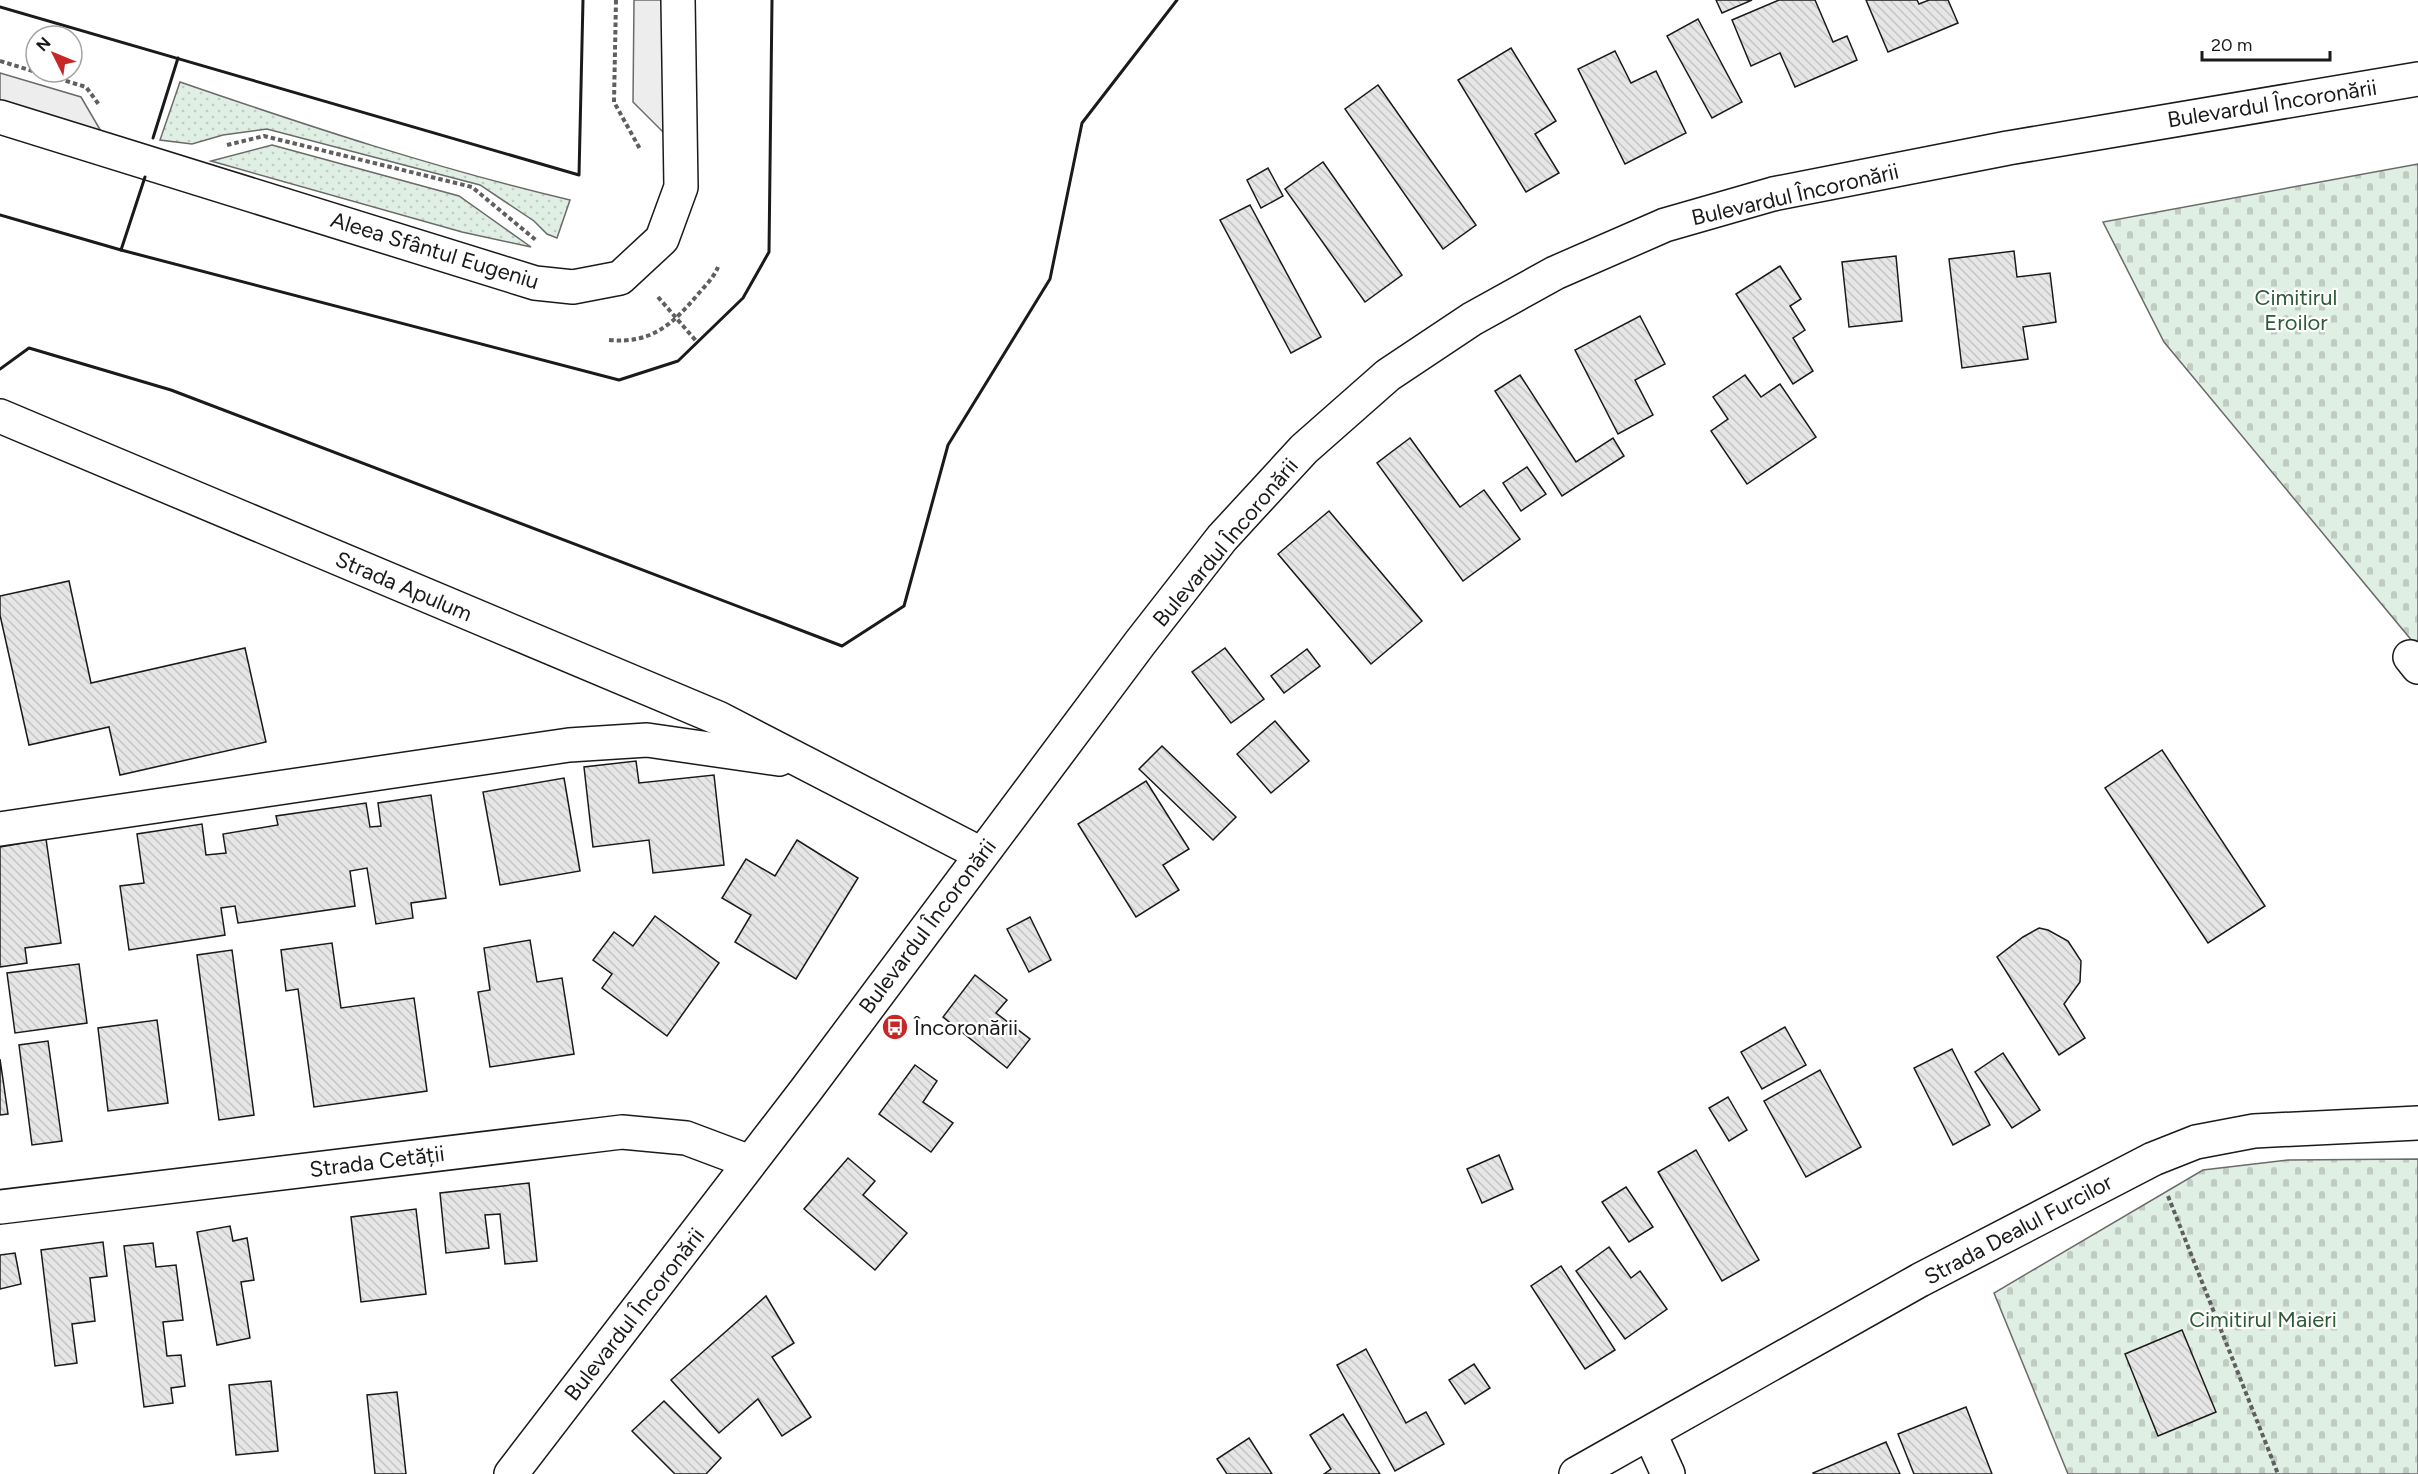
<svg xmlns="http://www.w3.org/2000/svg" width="2418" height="1474" viewBox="0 0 2418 1474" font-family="Figtree,sans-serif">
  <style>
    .grass { fill: url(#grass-dots); stroke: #6a6a6a; stroke-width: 1.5 }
    .cemetery { fill: url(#cemetery-stones); stroke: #6a6a6a; stroke-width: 1.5 }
    .parking { fill: #ededed; stroke: #6a6a6a; stroke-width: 1.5 }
    .building { fill: url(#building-back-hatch); stroke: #1a1a1a; stroke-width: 1.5 }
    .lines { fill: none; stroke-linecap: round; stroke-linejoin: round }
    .street-casing { stroke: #1a1a1a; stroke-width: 36 }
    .primary-casing { stroke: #1a1a1a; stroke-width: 36 }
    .path { stroke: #5f5f5f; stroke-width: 4; stroke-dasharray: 4.5 3; stroke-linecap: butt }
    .street { stroke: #fff; stroke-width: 33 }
    .primary { stroke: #fff; stroke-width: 33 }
    .wall { stroke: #1a1a1a; stroke-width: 3 }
    .labels { text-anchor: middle; stroke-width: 4.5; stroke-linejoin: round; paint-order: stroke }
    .street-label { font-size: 22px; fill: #1a1a1a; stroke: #fff }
    .park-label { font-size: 22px; fill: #2b5a34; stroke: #fff }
    .poi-label { font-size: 22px; fill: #1a1a1a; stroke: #fff; text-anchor: start }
  </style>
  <defs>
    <pattern id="grass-dots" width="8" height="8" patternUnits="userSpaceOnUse" patternTransform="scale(1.5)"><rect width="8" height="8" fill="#e0efe3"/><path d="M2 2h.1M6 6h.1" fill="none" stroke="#c0ccc2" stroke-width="1.8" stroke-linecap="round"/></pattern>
    <pattern id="cemetery-stones" width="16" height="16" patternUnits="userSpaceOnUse" patternTransform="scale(1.5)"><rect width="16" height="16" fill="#e0efe3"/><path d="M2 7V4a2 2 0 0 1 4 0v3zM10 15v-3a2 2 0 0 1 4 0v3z" fill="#c0ccc2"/></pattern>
    <pattern id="building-back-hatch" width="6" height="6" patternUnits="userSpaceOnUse" patternTransform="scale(1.5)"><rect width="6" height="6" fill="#e6e6e6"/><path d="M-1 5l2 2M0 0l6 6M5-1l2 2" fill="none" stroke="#c5c5c5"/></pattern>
  </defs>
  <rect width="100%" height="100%" fill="#fff"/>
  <g class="grass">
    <path d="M180 82C308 126 438 169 570 200L557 238 547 234 534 221 480 185 267 129 223 135 192 144 160 140Z"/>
    <polygon points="272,145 459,196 531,247 462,232 211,161"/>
  </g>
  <g class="cemetery">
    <polygon points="2418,164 2418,648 2164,342 2103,222"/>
    <polygon points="2418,1159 2418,1474 2068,1474 1994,1293 2203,1170 2288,1160"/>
  </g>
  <g class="parking">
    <polygon points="634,0 678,0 681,150 633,102"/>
    <polygon points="0,73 81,97 112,150 0,117"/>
  </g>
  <g class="building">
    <polygon points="1716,0 1752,0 1722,13"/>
    <polygon points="1779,0 1815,0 1833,42 1847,36 1857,60 1795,87 1780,53 1751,66 1732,20"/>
    <polygon points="1866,0 1917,0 1919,4 1929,0 1948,0 1958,23 1888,52"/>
    <polygon points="1698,19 1742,102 1712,118 1667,36"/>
    <polygon points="1511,48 1556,121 1535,134 1559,173 1526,192 1458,80"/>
    <polygon points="1615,51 1631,83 1656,71 1686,133 1625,164 1578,69"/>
    <polygon points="1378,85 1476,225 1443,249 1345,109"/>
    <polygon points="1323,162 1402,275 1365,302 1285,189"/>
    <polygon points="1268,168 1283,196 1261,208 1247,180"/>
    <polygon points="1250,205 1321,337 1291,353 1220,220"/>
    <polygon points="2014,251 2017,277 2050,273 2056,322 2023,327 2028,359 1962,368 1949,259"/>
    <polygon points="1896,256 1902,321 1849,327 1842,262"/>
    <polygon points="1780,266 1801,299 1790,306 1805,330 1793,338 1813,371 1793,384 1736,294"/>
    <polygon points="1640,316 1665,364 1635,380 1653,415 1618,434 1575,350"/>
    <polygon points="1520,375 1576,462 1613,438 1624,456 1562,496 1495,391"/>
    <polygon points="1745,375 1761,397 1780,384 1816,437 1747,484 1711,431 1728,419 1713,397"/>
    <polygon points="1410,438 1460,507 1484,490 1520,539 1463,581 1377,463"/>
    <polygon points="1527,467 1546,494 1521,511 1503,483"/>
    <polygon points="1329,511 1422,621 1371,664 1278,554"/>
    <polygon points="69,581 91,683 245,648 266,742 120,775 109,727 29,745 0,615 0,596"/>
    <polygon points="1225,648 1264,699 1231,723 1192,672"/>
    <polygon points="1307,649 1320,666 1284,693 1271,676"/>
    <polygon points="1275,721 1309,761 1271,793 1237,754"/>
    <polygon points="1162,746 1236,817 1213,840 1139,769"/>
    <polygon points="2162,750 2265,906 2208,943 2105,788"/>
    <polygon points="636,761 639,783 714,775 724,865 653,873 649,840 593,847 584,767"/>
    <polygon points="564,778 580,871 500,885 483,792"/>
    <polygon points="1146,781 1189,849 1163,865 1179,890 1136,917 1078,824"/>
    <polygon points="431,795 446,898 411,903 413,918 376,924 367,868 350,871 355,906 238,923 235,906 221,908 225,935 129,950 120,886 144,883 137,834 202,824 206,855 226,853 223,834 278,825 276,816 366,803 370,827 381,826 378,803"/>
    <polygon points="46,839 61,943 25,948 27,963 0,967 0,847"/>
    <polygon points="797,840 858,878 796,979 735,942 751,915 722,898 746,859 775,876"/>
    <polygon points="655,916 719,963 667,1036 602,988 612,974 593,960 614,932 633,946"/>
    <polygon points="1030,917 1051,960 1029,972 1007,929"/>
    <polygon points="2039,928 2048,930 2068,941 2081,961 2080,982 2064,1004 2085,1038 2059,1055 1997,957 2023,937"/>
    <polygon points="530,940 537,982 562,978 574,1054 490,1067 478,992 490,990 484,948"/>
    <polygon points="332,943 341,1008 414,998 427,1091 314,1107 298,989 286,991 281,950"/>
    <polygon points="232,950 254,1115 219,1120 197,955"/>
    <polygon points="79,964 87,1023 15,1033 7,973"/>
    <polygon points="975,975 1007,1000 996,1013 1030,1039 1007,1068 943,1017"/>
    <polygon points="157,1020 168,1103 108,1111 98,1028"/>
    <polygon points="1785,1027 1806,1065 1762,1089 1741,1052"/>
    <polygon points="48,1041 62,1141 32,1145 19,1045"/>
    <polygon points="1952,1049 1990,1125 1953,1145 1914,1068"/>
    <polygon points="2003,1053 2040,1110 2012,1128 1975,1072"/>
    <polygon points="0,1059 8,1114 0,1115"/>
    <polygon points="915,1065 937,1081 923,1102 953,1123 931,1152 879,1114"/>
    <polygon points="1820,1070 1861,1147 1806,1177 1764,1101"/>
    <polygon points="1728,1097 1747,1130 1729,1141 1709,1108"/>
    <polygon points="1696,1150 1759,1260 1722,1281 1658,1172"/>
    <polygon points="1499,1155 1513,1189 1482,1203 1467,1169"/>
    <polygon points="848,1158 875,1181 863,1195 907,1233 875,1270 804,1209"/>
    <polygon points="529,1183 537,1261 505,1264 500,1214 485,1215 489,1248 446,1253 440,1193"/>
    <polygon points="1626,1187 1653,1227 1629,1242 1602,1202"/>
    <polygon points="416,1209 426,1294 361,1302 351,1217"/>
    <polygon points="230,1226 233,1241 247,1238 254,1280 241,1282 250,1338 217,1345 197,1232"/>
    <polygon points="103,1242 107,1276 90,1278 95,1321 72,1324 77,1363 55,1366 41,1250"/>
    <polygon points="153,1243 156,1267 176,1265 183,1320 163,1322 167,1356 181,1355 185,1386 171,1388 173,1403 144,1407 124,1246"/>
    <polygon points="1609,1247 1631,1278 1640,1271 1667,1309 1625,1339 1576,1271"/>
    <polygon points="15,1253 21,1284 0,1289 0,1255"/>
    <polygon points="1561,1266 1615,1350 1585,1369 1531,1286"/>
    <polygon points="766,1296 794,1343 772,1357 811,1417 782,1436 758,1399 719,1433 671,1380"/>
    <polygon points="2182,1330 2216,1412 2158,1436 2125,1354"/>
    <polygon points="1366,1349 1406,1423 1426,1412 1444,1444 1395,1471 1337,1365"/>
    <polygon points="1474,1364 1490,1388 1465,1404 1449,1380"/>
    <polygon points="271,1381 278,1451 236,1455 229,1385"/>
    <polygon points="397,1392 406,1474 375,1474 367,1395"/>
    <polygon points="664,1401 721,1458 706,1474 675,1474 632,1431"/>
    <polygon points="1966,1407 1992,1474 1914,1474 1898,1434"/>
    <polygon points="1343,1414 1380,1474 1324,1474 1331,1469 1310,1435"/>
    <polygon points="1249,1438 1272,1474 1227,1474 1217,1459"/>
    <polygon points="1886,1442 1900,1474 1814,1474 1813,1473"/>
  </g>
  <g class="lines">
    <g class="street-casing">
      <g id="street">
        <polyline points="0,117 535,283 573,287 620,278 662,239 681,187 678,0"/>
        <polyline points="0,416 718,718 981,854"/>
        <polyline points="2410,657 2418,667"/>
        <polyline points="0,829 569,745 647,740 779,759"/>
        <polyline points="0,1207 622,1132 686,1138 750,1162"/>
        <polyline points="1650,1434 1668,1474"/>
        <polyline points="1576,1474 1920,1280 2153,1159 2196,1142 2254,1131 2418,1123"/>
      </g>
    </g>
    <g class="primary-casing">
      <polyline id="primary" points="511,1474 806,1090 1140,643 1222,538 1304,449 1388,375 1472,319 1555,273 1665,225 1773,194 2008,148 2418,79"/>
    </g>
    <g class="path">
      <polyline points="616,0 614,102 640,149"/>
      <polyline points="0,61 36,72"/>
      <polyline points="37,72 86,87 100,106"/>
      <polyline points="227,145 264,136 472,187 537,241"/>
      <polyline points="658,297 697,342"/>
      <path d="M609 340C652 344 673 324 699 293 706 285 714 277 718 267"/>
      <polyline points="2168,1196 2278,1474"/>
    </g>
    <use href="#street" class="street"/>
    <use href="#primary" class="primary"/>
    <g class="wall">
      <polyline points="0,7 579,175 583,0"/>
      <polyline points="153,138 178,58"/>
      <polyline points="0,215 121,250 619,380 678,361 743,298 769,252 772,0"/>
      <polyline points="121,250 145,177"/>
      <polyline points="0,369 29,348 171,390 842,646 904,606 948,445 1050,279 1082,123 1177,0"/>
    </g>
  </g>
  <defs>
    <g id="bus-disc" transform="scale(1.35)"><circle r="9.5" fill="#c62828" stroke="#fff"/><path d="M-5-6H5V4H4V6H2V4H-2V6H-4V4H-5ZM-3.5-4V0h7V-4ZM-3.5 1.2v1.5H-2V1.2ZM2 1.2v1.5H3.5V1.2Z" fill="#fff"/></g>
  </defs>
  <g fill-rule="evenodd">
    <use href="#bus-disc" x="895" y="1027"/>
  </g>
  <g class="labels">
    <g class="street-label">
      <text transform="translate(2272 103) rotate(-9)" y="8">Bulevardul Încoronării</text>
      <text transform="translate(1795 194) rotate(-13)" y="8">Bulevardul Încoronării</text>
      <text transform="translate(435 250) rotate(17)" y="8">Aleea Sfântul Eugeniu</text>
      <text transform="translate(1225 542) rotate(-50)" y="8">Bulevardul Încoronării</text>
      <text transform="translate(404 586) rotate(23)" y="8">Strada Apulum</text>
      <text transform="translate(927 926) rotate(-53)" y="8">Bulevardul Încoronării</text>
      <text transform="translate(377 1161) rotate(-7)" y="8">Strada Cetății</text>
      <text transform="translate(2018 1229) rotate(-28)" y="8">Strada Dealul Furcilor</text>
      <text transform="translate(634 1314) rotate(-52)" y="8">Bulevardul Încoronării</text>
    </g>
    <g class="park-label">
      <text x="2296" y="305">Cimitirul<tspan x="2296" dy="25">Eroilor</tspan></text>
      <text x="2263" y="1327">Cimitirul Maieri</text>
    </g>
    <g class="poi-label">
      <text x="914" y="1035">Încoronării</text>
    </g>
  </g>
  <g transform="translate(54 54) rotate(313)"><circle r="28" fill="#ffffff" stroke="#a3a3a3" stroke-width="1.5"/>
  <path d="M0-4.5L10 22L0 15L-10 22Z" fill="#c62828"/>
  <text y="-9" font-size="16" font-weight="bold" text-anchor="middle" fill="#1a1a1a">N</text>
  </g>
  <path d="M2202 51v9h128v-9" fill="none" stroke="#1a1a1a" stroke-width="3"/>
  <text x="2211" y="51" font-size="18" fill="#1a1a1a" stroke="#ffffff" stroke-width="4.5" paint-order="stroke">20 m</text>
</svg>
